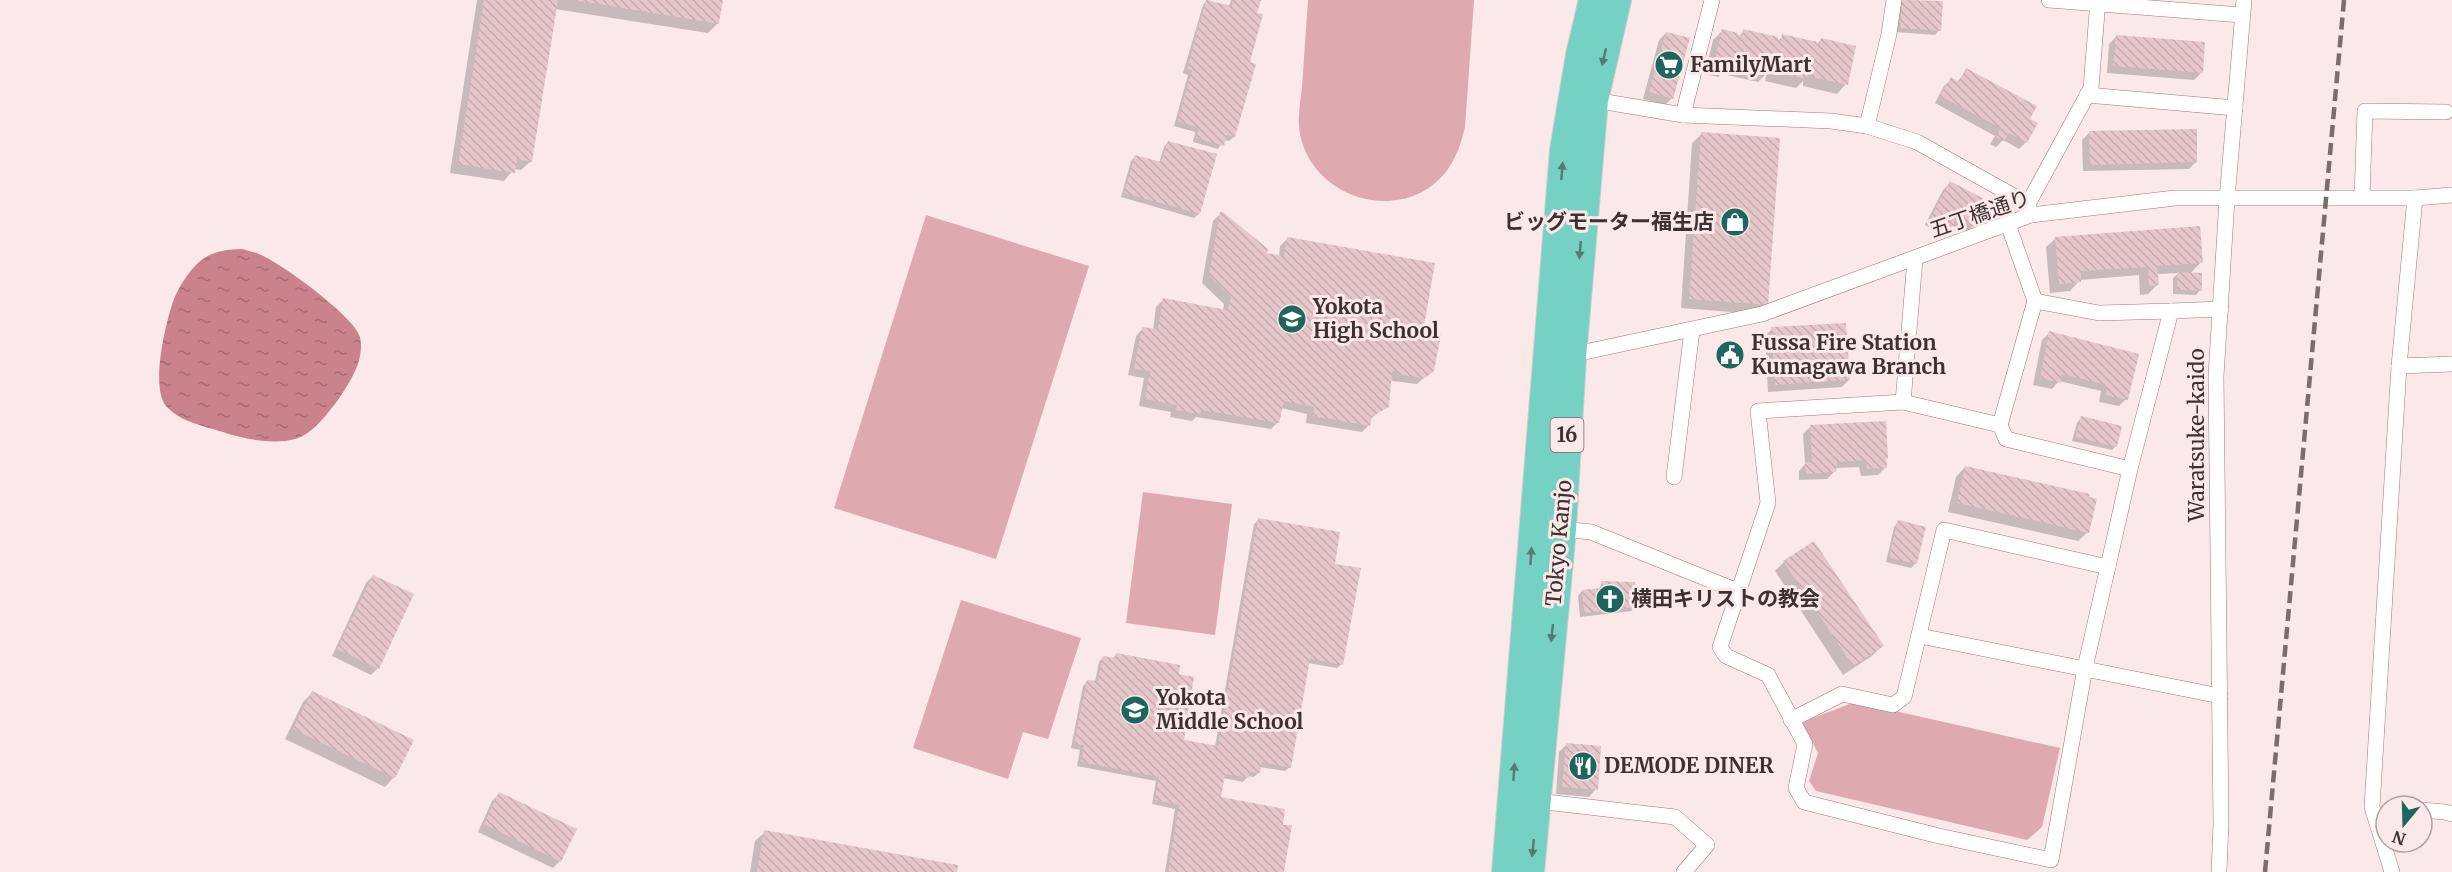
<svg xmlns="http://www.w3.org/2000/svg" width="2452" height="872" viewBox="0 0 2452 872" font-family="Merriweather,'Noto Sans JP',serif">
  <style>
    .park { fill: #deaab0 }
    .water { fill: url(#water-ripples) }
    .shadow { fill: #0003 }
    .building { fill: url(#building-back-hatch) }
    .lines { fill: none; stroke-linecap: round; stroke-linejoin: round }
    .street-casing { stroke: #977b7e; stroke-width: 16 }
    .highway-casing { stroke: #d0cece; stroke-width: 30 }
    .street { stroke: #fff; stroke-width: 15 }
    .highway { stroke: #74d1c4; stroke-width: 28 }
    .rail { stroke: #7b6c6d; stroke-width: 4.5; stroke-dasharray: 12 6; stroke-linecap: butt }
    .oneway { fill: #567974 }
    .labels { text-anchor: middle; stroke-width: 6; stroke-linejoin: round; paint-order: stroke }
    .shield { fill: #fbe8e9; stroke: #766869; stroke-width: 1.5 }
    .shield-label { font-size: 20px; font-weight: bold; fill: #3d3132 }
    .poi-label { font-size: 21px; font-weight: bold; fill: #3d3132; stroke: #fbe8e9; text-anchor: start }
    .street-label { font-size: 21px; fill: #3d3132; stroke: #fbe8e9 }
  </style>
  <defs>
    <pattern id="water-ripples" width="26" height="14" patternUnits="userSpaceOnUse" patternTransform="scale(1.5)"><rect width="26" height="14" fill="#ca828c"/><path d="M2 4q2-2 4 0t4 0M15 11q2-2 4 0t4 0" fill="none" stroke="#a56b73"/></pattern>
    <pattern id="building-back-hatch" width="6" height="6" patternUnits="userSpaceOnUse" patternTransform="scale(1.5)"><rect width="6" height="6" fill="#e5c7ca"/><path d="M-1 5l2 2M0 0l6 6M5-1l2 2" fill="none" stroke="#c5abae"/></pattern>
  </defs>
  <rect width="100%" height="100%" fill="#fbe8e9"/>
  <g class="park">
    <path d="M1308 0H1474L1465 127C1461 144 1456 159 1445 173 1404 223 1320 202 1302 142 1296 124 1300 105 1302 87 1304 58 1306 29 1308 0Z"/>
    <polygon points="926,215 1089,266 996,559 834,508"/>
    <polygon points="1143,492 1232,504 1215,635 1126,623"/>
    <polygon points="961,600 1081,638 1048,739 1023,732 1008,779 913,748"/>
    <polygon points="1855,702 2060,748 2042,827 2027,840 1816,791 1809,781 1818,753 1802,722"/>
  </g>
  <path class="water" d="M242 249C248 251 254 252 259 254 281 263 354 316 360 337 365 360 350 382 338 400 327 414 313 434 295 439 274 445 243 439 223 432 204 426 180 422 166 406 150 386 166 321 174 299 179 287 187 274 196 265 210 251 223 250 242 249Z"/>
  <g class="shadow">
    <polygon points="477,0 721,0 718,23 708,33 555,9 531,161 521,170 514,169 504,181 450,173"/>
    <polygon points="1207,0 1229,7 1231,0 1259,0 1234,137 1229,141 1224,140 1218,149 1193,142 1195,132 1174,126 1188,75 1183,73 1203,5"/>
    <polygon points="1902,0 1941,2 1939,30 1935,35 1896,32 1898,4"/>
    <polygon points="1722,31 1735,40 1744,31 1776,43 1783,36 1817,44 1821,40 1846,84 1837,94 1803,86 1803,81 1796,88 1765,81 1767,73 1758,82 1727,75 1730,65 1718,77 1705,74 1713,40"/>
    <polygon points="1666,33 1672,98 1665,105 1643,99 1659,40"/>
    <polygon points="2116,37 2201,73 2194,80 2107,73 2109,44"/>
    <polygon points="1967,70 2028,120 2026,142 2019,149 2003,140 1996,147 1990,144 1995,136 1935,103 1944,86 1951,79 1957,82"/>
    <polygon points="2089,133 2196,162 2189,169 2083,171 2082,140"/>
    <polygon points="1702,134 1767,304 1757,314 1681,308 1692,143"/>
    <polygon points="1168,142 1199,214 1194,218 1121,197 1131,161 1135,156 1159,163 1164,147"/>
    <polygon points="1950,183 1973,226 1966,233 1951,225 1943,234 1925,225 1943,190"/>
    <polygon points="1220,214 1265,254 1279,257 1280,246 1287,239 1421,332 1433,370 1417,384 1393,381 1390,378 1387,406 1370,419 1369,425 1362,432 1306,423 1307,414 1281,408 1278,422 1271,429 1196,417 1192,421 1170,417 1171,412 1139,406 1144,378 1128,375 1136,336 1143,328 1153,330 1156,307 1163,300 1223,311 1224,304 1202,283 1213,221"/>
    <polygon points="2056,238 2201,262 2190,274 2200,290 2196,295 2173,294 2173,278 2179,273 2157,274 2157,285 2148,294 2140,295 2139,275 2080,280 2070,291 2050,293 2046,247"/>
    <polygon points="1772,329 1849,380 1842,387 1768,392 1765,336"/>
    <polygon points="2049,333 2126,399 2119,406 2099,402 2101,391 2059,381 2052,389 2033,385 2042,340"/>
    <polygon points="2081,418 2116,446 2112,450 2072,441 2077,423"/>
    <polygon points="1810,427 1885,460 1885,468 1878,475 1861,476 1859,467 1835,468 1834,472 1827,479 1799,480 1799,471 1805,464 1803,434"/>
    <polygon points="1965,467 2087,498 2088,532 2078,541 1948,512 1956,477"/>
    <polygon points="1259,519 1333,565 1342,664 1337,668 1308,663 1290,767 1285,771 1260,767 1258,773 1254,777 1248,776 1243,782 1223,778 1220,798 1281,826 1283,872 1165,872 1175,809 1152,804 1156,781 1077,766 1080,750 1071,748 1083,686 1087,682 1095,682 1099,662 1103,657 1112,659 1117,654 1177,675 1182,741 1215,747 1254,524"/>
    <polygon points="1898,522 1916,563 1911,568 1886,562 1894,527"/>
    <polygon points="1784,562 1882,646 1872,656 1843,675 1775,571"/>
    <polygon points="373,576 378,668 371,675 332,656 366,583"/>
    <polygon points="1602,583 1636,607 1632,611 1580,617 1578,596 1582,591 1598,590"/>
    <polygon points="312,693 394,777 385,787 285,739 303,702"/>
    <polygon points="1566,745 1596,789 1589,797 1556,794 1559,752"/>
    <polygon points="499,794 560,861 553,868 478,832 492,801"/>
    <polygon points="765,832 956,872 750,872 755,841"/>
  </g>
  <g class="building">
    <polygon points="484,0 558,0 532,162 517,159 515,173 458,164"/>
    <polygon points="574,0 723,0 719,24"/>
    <polygon points="1206,0 1232,6 1233,0 1261,0 1257,13 1263,14 1250,62 1256,64 1235,137 1227,135 1224,146 1196,138 1199,128 1178,121 1192,70 1187,69"/>
    <polygon points="1902,0 1943,1 1941,31 1900,28"/>
    <polygon points="1722,29 1738,33 1738,35 1742,36 1743,29 1778,37 1778,41 1781,41 1782,34 1817,42 1816,45 1819,46 1821,38 1856,46 1848,85 1811,77 1813,64 1812,67 1810,67 1807,79 1774,72 1777,58 1774,58 1769,74 1736,66 1739,54 1736,53 1734,57 1732,57 1729,68 1714,65"/>
    <polygon points="1666,32 1690,38 1673,99 1649,92"/>
    <polygon points="2116,35 2205,42 2203,73 2113,66"/>
    <polygon points="1966,68 2037,106 2030,119 2038,123 2027,143 2009,133 2004,141 1996,137 2001,128 1940,96 1951,77 1959,82"/>
    <polygon points="2197,129 2197,162 2090,165 2089,131"/>
    <polygon points="1701,132 1780,138 1768,305 1689,299"/>
    <polygon points="1168,141 1217,154 1200,214 1124,193 1135,155 1161,162"/>
    <polygon points="1950,181 1988,201 1974,227 1957,218 1951,228 1931,217"/>
    <polygon points="1220,212 1223,212 1268,249 1267,253 1284,256 1287,237 1435,263 1423,331 1441,334 1434,371 1425,378 1400,375 1395,370 1392,372 1389,407 1372,416 1370,426 1313,416 1314,407 1284,401 1279,423 1201,410 1200,414 1176,410 1177,405 1145,399 1150,371 1134,369 1142,327 1158,329 1163,298 1227,310 1231,297 1209,275"/>
    <polygon points="2200,226 2203,263 2157,266 2159,285 2149,286 2148,267 2081,271 2081,282 2059,284 2055,237"/>
    <polygon points="2177,272 2202,273 2202,291 2177,290"/>
    <polygon points="1846,323 1850,380 1775,385 1771,327"/>
    <polygon points="2049,331 2139,354 2128,400 2106,395 2107,385 2062,374 2060,383 2040,378"/>
    <polygon points="2081,416 2122,426 2117,447 2076,437"/>
    <polygon points="1886,421 1888,458 1886,459 1887,468 1867,469 1866,460 1837,462 1836,472 1806,474 1805,462 1812,462 1810,425"/>
    <polygon points="1965,466 2090,494 2089,497 2097,499 2089,533 1957,503"/>
    <polygon points="1258,518 1340,532 1335,564 1361,568 1343,665 1310,659 1291,768 1262,762 1260,773 1250,772 1249,778 1225,774 1221,797 1285,809 1283,825 1292,825 1284,872 1168,872 1179,805 1155,800 1159,777 1081,762 1084,745 1074,744 1087,680 1098,681 1103,656 1115,658 1116,653 1180,665 1179,674 1194,677 1184,740 1218,746"/>
    <polygon points="1898,520 1926,527 1917,564 1889,558"/>
    <polygon points="1814,541 1884,646 1853,666 1783,561"/>
    <polygon points="373,575 414,594 379,669 337,649"/>
    <polygon points="1601,581 1635,582 1638,607 1584,613 1582,590 1602,588"/>
    <polygon points="312,691 414,740 395,778 293,729"/>
    <polygon points="1566,743 1601,746 1598,790 1562,787"/>
    <polygon points="499,792 577,829 561,862 484,824"/>
    <polygon points="764,830 958,865 957,872 757,872"/>
  </g>
  <g class="lines">
    <g class="street-casing">
      <g id="street">
        <polyline points="2049,0 2242,15"/>
        <polyline points="2087,95 2235,108"/>
        <polyline points="1594,100 1683,115 1831,121 1867,126 1917,142 2028,204 2031,215"/>
        <polyline points="1683,115 1712,0"/>
        <polyline points="1867,126 1889,34 1894,0"/>
        <polyline points="2362,197 2365,111 2446,112"/>
        <polyline points="2028,204 2091,88 2098,0"/>
        <polyline points="2008,224 2035,301"/>
        <polyline points="1566,356 1762,314 2031,215 2175,198 2415,198 2452,195"/>
        <polyline points="2399,366 2452,364"/>
        <polyline points="1903,402 1915,259"/>
        <polyline points="2000,425 2035,301 2099,313 2171,311"/>
        <polyline points="2130,469 2006,439 2000,425 1903,402 1758,411 1768,503 1720,647 1726,656 1768,675 1805,744 1796,788 1804,802 1939,836 2051,860 2085,668 2130,469 2171,311 2221,309"/>
        <polyline points="1674,477 1692,330"/>
        <polyline points="1562,529 1591,532 1740,592"/>
        <polyline points="1920,636 2220,696"/>
        <polyline points="1791,720 1842,694 1893,705 1904,697 1944,530 2108,567"/>
        <polyline points="1537,801 1675,817 1707,845 1684,872"/>
        <polyline points="2422,810 2445,812 2452,814"/>
        <polyline points="2219,872 2221,824 2216,376 2227,199 2244,0"/>
        <polyline points="2392,872 2372,807 2399,366 2415,198"/>
      </g>
    </g>
    <g class="highway-casing">
      <g id="highway">
        <polyline points="1506,872 1564,150 1580,55 1593,0"/>
        <polyline points="1530,872 1562,529 1572,357 1594,100 1617,0"/>
      </g>
    </g>
    <use href="#street" class="street"/>
    <use href="#highway" class="highway"/>
    <polyline class="rail" points="2265,872 2344,0"/>
  </g>
  <defs><path id="oneway-solid" d="M-6-.8H1V-3.2L6.5 0L1 3.2V.8H-6Z" transform="scale(1.5)"/></defs>
  <g class="oneway">
    <use href="#oneway-solid" transform="translate(1604 57) rotate(103)"/>
    <use href="#oneway-solid" transform="translate(1562 171) rotate(-85)"/>
    <use href="#oneway-solid" transform="translate(1580 250) rotate(95)"/>
    <use href="#oneway-solid" transform="translate(1531 556) rotate(-86)"/>
    <use href="#oneway-solid" transform="translate(1552 633) rotate(96)"/>
    <use href="#oneway-solid" transform="translate(1514 772) rotate(-86)"/>
    <use href="#oneway-solid" transform="translate(1533 848) rotate(96)"/>
  </g>
  <defs>
    <g id="supermarket-disc" transform="scale(1.5)"><circle r="9.5" fill="#1c665e" stroke="#fbe8e9"/><path d="M-6-5.5h2.5l.6 2H6L4.5 2H-2.5L-4.4-4H-6ZM-1.5 3.2a1.3 1.3 0 1 0 .1 0ZM3 3.2a1.3 1.3 0 1 0 .1 0Z" fill="#fff"/></g>
    <g id="shop-disc" transform="scale(1.5)"><circle r="9.5" fill="#1c665e" stroke="#fbe8e9"/><path d="M-5-2.5h2.3a2.7 3.5 0 0 1 5.4 0H5L5.5 6h-11ZM-1.5-2.5h3a1.5 2.3 0 0 0-3 0Z" fill="#fff"/></g>
    <g id="school-disc" transform="scale(1.5)"><circle r="9.5" fill="#1c665e" stroke="#fbe8e9"/><path d="M0-5L7-2L0 1L-7-2ZM-4 1L0 2.5L4 1V4Q0 6-4 4Z" fill="#fff"/></g>
    <g id="civic-disc" transform="scale(1.5)"><circle r="9.5" fill="#1c665e" stroke="#fbe8e9"/><path d="M-.6-6.5H3V-4.5H.6V-3L4-1V1h2V6H-6V1h2V-1L-.6-3ZM-1.2 2.5V6h2.4V2.5Z" fill="#fff"/></g>
    <g id="church-disc" transform="scale(1.5)"><circle r="9.5" fill="#1c665e" stroke="#fbe8e9"/><path d="M-1.2-6h2.4v3.5h3.3v2.4h-3.3V6h-2.4V-.1h-3.3v-2.4h3.3Z" fill="#fff"/></g>
    <g id="restaurant-disc" transform="scale(1.5)"><circle r="9.5" fill="#1c665e" stroke="#fbe8e9"/><path d="M-5-6h1v4h1v-4h1v4h1v-4h1v5L-1.5 .5V6h-2V.5L-5-1ZM5-6V6H3V1.5H1.5Q1.5-4 5-6Z" fill="#fff"/></g>
  </defs>
  <g fill-rule="evenodd">
    <use href="#supermarket-disc" x="1669" y="65"/>
    <use href="#shop-disc" x="1735" y="222"/>
    <use href="#school-disc" x="1292" y="319"/>
    <use href="#civic-disc" x="1730" y="355"/>
    <use href="#church-disc" x="1610" y="599"/>
    <use href="#school-disc" x="1135" y="710"/>
    <use href="#restaurant-disc" x="1583" y="766"/>
  </g>
  <g class="labels">
    <rect class="shield" x="1550.5" y="418" width="33" height="34" rx="4.5"/>
    <g class="shield-label">
      <text x="1567" y="442">16</text>
    </g>
    <g class="poi-label">
      <text x="1690" y="72">FamilyMart</text>
      <text x="1714" y="229" text-anchor="end">ビッグモーター福生店</text>
      <text x="1313" y="314">Yokota<tspan x="1313" dy="24">High School</tspan></text>
      <text x="1751" y="350">Fussa Fire Station<tspan x="1751" dy="24">Kumagawa Branch</tspan></text>
      <text x="1631" y="606">横田キリストの教会</text>
      <text x="1156" y="705">Yokota<tspan x="1156" dy="24">Middle School</tspan></text>
      <text x="1604" y="773">DEMODE DINER</text>
    </g>
    <g class="street-label">
      <text transform="translate(1980 214) rotate(-19)" y="7">五丁橋通り</text>
      <text transform="translate(2197 435) rotate(-90)" y="7">Waratsuke-kaido</text>
      <text transform="translate(1559 543) rotate(-85)" y="7">Tokyo Kanjo</text>
    </g>
  </g>
  <g transform="translate(2404 824) rotate(199)"><circle r="28" fill="#fbe8e9" stroke="#af9fa0" stroke-width="1.5"/>
  <path d="M0-4.5L10 22L0 15L-10 22Z" fill="#1c665e"/>
  <text y="-9" font-size="16" font-weight="bold" text-anchor="middle" fill="#3d3132">N</text>
  </g>
</svg>
